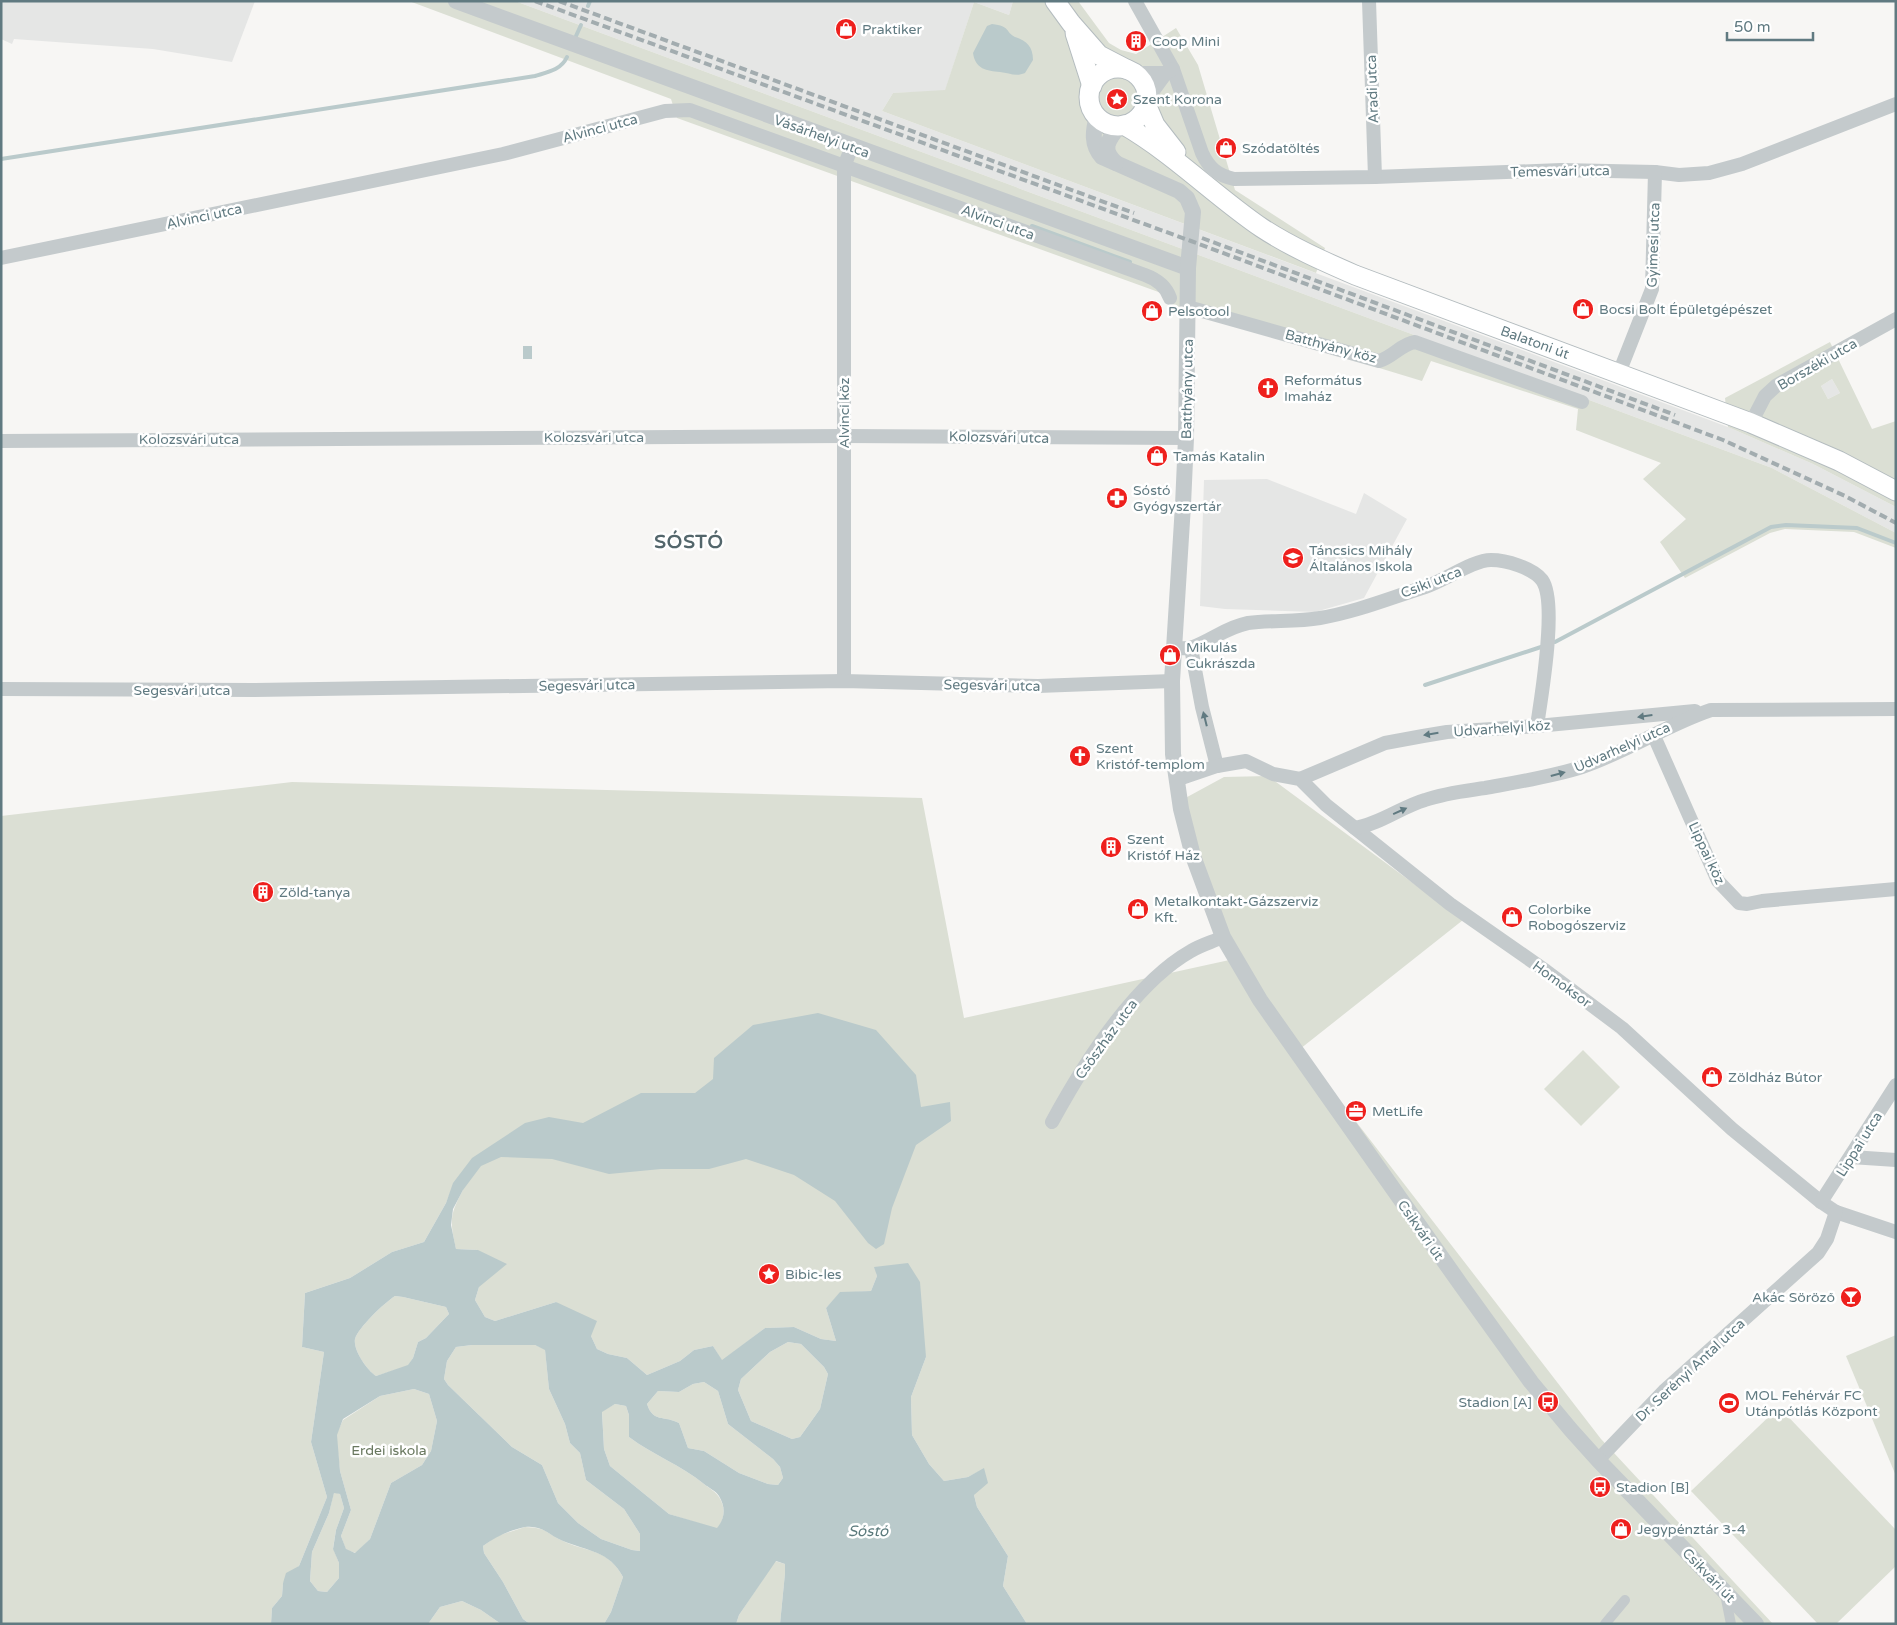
<svg xmlns="http://www.w3.org/2000/svg" width="1897" height="1625" viewBox="0 0 1897 1625" font-family="'Varela Round',sans-serif">
  <style>
    .built { fill: #e5e6e5 }
    .green { fill: #dbdfd4; fill-rule: evenodd }
    .water { fill: #bacacb; fill-rule: evenodd }
    .lines { fill: none; stroke-linecap: round; stroke-linejoin: round }
    .stream { stroke: #bacacb; stroke-width: 4 }
    .secondary-casing { stroke: #b4bcbf; stroke-width: 21 }
    .pedestrian { stroke: #c4cacc; stroke-width: 10 }
    .minor { stroke: #c4cacc; stroke-width: 14 }
    .tertiary { stroke: #c4cacc; stroke-width: 16 }
    .secondary { stroke: #fff; stroke-width: 19 }
    .rail { stroke: #a2acaf; stroke-width: 4; stroke-dasharray: 8 4; stroke-linecap: butt }
    .oneway { fill: #607a81 }
    .labels { text-anchor: middle; stroke-width: 5; stroke-linejoin: round; paint-order: stroke }
    .poi-label { font-size: 14px; fill: #607a81; stroke: #fff; text-anchor: start }
    .street-label { font-size: 14px; fill: #607a81; stroke: #fff }
    .park-label { font-size: 14px; fill: #69785f; stroke: #fff }
    .water-label { font-size: 15px; font-style: italic; fill: #5b7a7c; stroke: #fff }
    .district-label { font-size: 19px; font-weight: bold; letter-spacing: 1px; fill: #53666b; stroke: #fff }
  </style>
  <rect width="100%" height="100%" fill="#f7f6f4"/>
  <g class="built">
    <polygon points="1,1 255,1 232,62 153,49 14,39 12,44 1,39"/>
    <polygon points="515,1 1013,1 1009,15 974,2 945,91 893,93 882,111 1728,427 1813,464 1896,507 1896,533 1772,468"/>
    <polygon points="1832,379 1840,393 1828,399 1821,386"/>
    <polygon points="1267,479 1356,514 1364,493 1407,519 1364,598 1315,612 1225,609 1200,606 1204,480"/>
  </g>
  <g class="green">
    <polygon points="409,1 515,1 1772,468 1896,533 1896,548 1854,532 1785,529 1770,533 1685,578 1660,542 1686,519 1643,479 1661,463 1576,430 1578,409 1431,361 1422,381 1165,303 1164,294 677,118 671,99"/>
    <polygon points="1013,1 1078,1 1109,43 1121,50 1136,54 1176,28 1198,65 1235,190 1325,248 1316,273 882,111 893,93 945,90 974,2 1009,15"/>
    <path d="M1830 342 1872 429 1896 421V507L1813 464 1728 427 1725 398ZM1832 379 1840 393 1828 399 1821 386Z"/>
    <path d="M1268 776 1463 920 1300 1049 1601 1439 1773 1624H1027L1003 1586 1008 1556 977 1507 974 1495 984 1469 968 1477 944 1481 929 1464 912 1435 911 1397 926 1357 875 1267 877 1276 871 1291 840 1293 826 1308 836 1341 821 1339 794 1327 765 1328 722 1361 713 1346 694 1350 680 1361 647 1375 627 1358 608 1354 597 1349 591 1336 556 1302 495 1321 485 1317 475 1300 479 1287 478 1250 456 1249C450 1221 449 1216 463 1190L454 1183 446 1203 424 1242 392 1252 350 1278 305 1293 302 1347 324 1352 311 1442 327 1497 299 1566 283 1583 282 1596 272 1608 271 1624H1V816L292 782 922 798 964 1018 1234 959 1178 802 1224 777Z"/>
    <polygon points="1583,1050 1620,1087 1581,1126 1544,1089"/>
    <path d="M395 1296 403 1297 446 1307 449 1314 426 1338 418 1342 413 1358 408 1366 376 1376C367 1370 353 1350 355 1339 358 1328 384 1303 395 1296Z"/>
    <polygon points="1896,1335 1896,1476 1846,1356"/>
    <polygon points="788,1342 801,1344 824,1367 828,1374 820,1409 800,1437 792,1439 751,1421 738,1390 741,1379 770,1352"/>
    <polygon points="472,1345 535,1345 545,1349 549,1389 565,1424 570,1443 580,1453 586,1480 624,1509 640,1534 640,1551 632,1550 601,1539 578,1523 558,1503 542,1465 512,1447 448,1385 444,1379 447,1361 456,1347"/>
    <path d="M704 1382 718 1391 728 1424 773 1459 780 1467 783 1478 778 1485 768 1484 739 1473 704 1451 688 1448 679 1423C664 1415 653 1423 647 1404L658 1391 679 1392 693 1384Z"/>
    <polygon points="414,1389 429,1394 437,1421 431,1451 422,1465 391,1483 370,1539 356,1553 346,1550 341,1536 351,1510 340,1471 336,1435 343,1420 380,1396"/>
    <path d="M615 1404 626 1406 629 1415V1437C653 1455 681 1465 704 1484 709 1488 716 1492 719 1497 726 1508 725 1518 717 1529L669 1514 610 1466 604 1449 602 1411Z"/>
    <polygon points="1779,1407 1896,1530 1896,1566 1836,1624 1818,1624 1691,1491"/>
    <polygon points="334,1492 340,1494 344,1508 336,1530 333,1548 339,1563 339,1578 327,1592 318,1591 310,1581 312,1552 329,1513"/>
    <path d="M525 1527C547 1528 543 1531 561 1540 586 1553 607 1547 623 1577L611 1612 604 1624H530L523 1619 503 1582 484 1553 483 1546 497 1536Z"/>
    <polygon points="775,1561 785,1564 785,1573 780,1624 736,1624 739,1615"/>
    <polygon points="462,1601 481,1610 501,1624 428,1624 440,1607"/>
  </g>
  <g class="water">
    <path d="M992 24C1011 26 1005 32 1015 37 1026 41 1033 46 1033 60L1025 73C1016 77 1009 73 1000 72 987 71 975 69 973 53L987 26Z"/>
    <rect x="523" y="346" width="9" height="13"/>
    <path d="M818 1013 876 1030 916 1075 921 1107 950 1102 951 1121 916 1145 892 1208 884 1244 876 1249 868 1243 835 1201 794 1175 746 1159 709 1169H661L609 1174 552 1159 501 1157 481 1166 463 1190 453 1209 451 1225 456 1249 478 1250 507 1264 479 1287 475 1300 485 1317 495 1321 556 1302 597 1321 591 1336 597 1349 608 1354 627 1358 647 1375 680 1361 694 1350 713 1346 722 1360 765 1328 794 1327 821 1339 836 1341 826 1308 840 1292 871 1291 877 1276 874 1267 908 1263 920 1282 926 1357 911 1397 912 1435 929 1464 944 1481 968 1477 984 1468 988 1483 974 1495 977 1507 1008 1556 1003 1586 1027 1624H780L785 1573V1564L776 1561 739 1615 736 1624H604L611 1612 623 1577C610 1551 587 1551 563 1541 548 1535 543 1525 525 1527 510 1530 495 1537 483 1546L484 1553 503 1582 523 1619 530 1624H501L481 1610 462 1601 440 1607 428 1624H271L272 1608 282 1596 283 1583 286 1573 299 1566 327 1497 311 1442 324 1352 302 1347 305 1293 350 1278 392 1252 424 1242 446 1203 453 1183 472 1158 525 1123 549 1117 583 1123 641 1093H695L713 1079 714 1058 753 1025ZM395 1296 403 1297 446 1307 449 1314 426 1338 418 1342 413 1358 408 1365 376 1376C367 1370 353 1350 355 1339 358 1328 384 1303 395 1296ZM788 1342 801 1344 824 1367 828 1374 820 1409 800 1437 792 1439 751 1421 738 1390 741 1379 770 1352ZM472 1345H535L545 1350 549 1389 565 1424 570 1443 580 1453 586 1480 624 1509 640 1534V1551L632 1550 601 1539 578 1523 558 1503 542 1465 512 1447 448 1385 444 1379 447 1361 456 1347ZM704 1382 718 1391 728 1424 773 1459 780 1467 783 1478 778 1485 768 1484 739 1473 704 1451 688 1448 679 1423C664 1415 653 1423 647 1404L658 1391 679 1392 693 1384ZM414 1389 429 1394 437 1421 431 1451 422 1465 391 1483 370 1539 355 1553 346 1549 341 1536 351 1510 340 1471 337 1435 343 1419 380 1396ZM615 1404 626 1406 629 1415V1437C653 1455 681 1465 704 1484 709 1488 716 1491 719 1496 726 1508 725 1518 717 1528L669 1514 610 1466 604 1449 602 1412ZM334 1493 340 1494 344 1508 336 1530 333 1549 339 1563V1578L327 1592 318 1591 310 1581 312 1552 329 1513Z"/>
  </g>
  <g class="lines">
    <g class="stream">
      <polyline points="588,6 590,1"/>
      <polyline points="576,36 581,25"/>
      <path d="M1 159 535 76C548 72 561 70 567 57"/>
      <polyline points="1032,226 1130,262"/>
      <polyline points="1555,642 1771,527 1786,525 1857,528 1896,543"/>
      <polyline points="1425,685 1541,647"/>
    </g>
    <g class="secondary-casing">
      <g id="secondary">
        <polyline points="1055,1 1071,23 1099,55 1126,69"/>
        <polyline points="1075,33 1092,86"/>
        <circle cx="1118" cy="97" r="29"/>
        <polyline points="1146,104 1155,125 1176,152"/>
        <path d="M1124 125C1174 154 1215 196 1262 228 1291 247 1323 261 1355 275L1751 423 1839 461 1896 491"/>
      </g>
    </g>
    <g class="pedestrian">
      <polyline points="1725,1594 1731,1624"/>
      <polyline points="1605,1624 1625,1600"/>
    </g>
    <g class="minor">
      <path d="M1135 1 1173 69 1202 153C1209 168 1217 175 1234 179L1375 177 1561 170 1655 172 1679 175 1709 173 1742 164 1896 104"/>
      <polyline points="1369,1 1375,177"/>
      <polyline points="1134,73 1166,73"/>
      <polyline points="1147,99 1166,73 1173,69"/>
      <path d="M1 258 503 154 665 111 690 110 1145 275C1156 279 1166 286 1170 298"/>
      <path d="M1188 307 1379 361C1393 357 1401 344 1415 342L1582 402"/>
      <polyline points="1619,373 1652,289 1655,172"/>
      <polyline points="1751,423 1765,396 1777,385 1896,319"/>
      <polyline points="1,441 844,436 1186,438"/>
      <path d="M1174 648C1180 648 1187 649 1193 647 1212 640 1227 627 1248 623 1272 620 1296 622 1320 618 1356 612 1390 598 1425 587 1444 581 1473 560 1491 560 1506 560 1533 568 1542 580 1558 602 1541 698 1537 726"/>
      <polyline points="1191,648 1202,707 1217,766"/>
      <polyline points="844,681 844,166 852,147"/>
      <polyline points="1,689 255,690 844,681 1038,686 1172,681"/>
      <polyline points="1654,736 1718,881 1739,903 1747,904 1762,901 1896,889"/>
      <polyline points="1300,779 1385,743 1423,736 1447,732 1537,726 1695,711"/>
      <polyline points="1176,780 1217,766 1246,761 1273,774 1300,779 1326,805 1450,904 1546,971 1622,1028 1732,1129 1821,1202 1836,1212 1896,1232"/>
      <path d="M1355 828C1380 824 1401 807 1425 800 1445 793 1465 791 1485 788 1518 782 1550 777 1582 767 1627 752 1666 725 1711 710L1896 709"/>
      <path d="M1052 1122C1083 1065 1133 984 1191 951 1201 945 1212 942 1223 937"/>
      <polyline points="1851,1157 1896,1160"/>
      <polyline points="1821,1202 1896,1085"/>
      <polyline points="1598,1460 1664,1391 1818,1253 1827,1239 1836,1212"/>
    </g>
    <g class="tertiary">
      <polyline points="456,1 1188,268"/>
      <path d="M1097 116C1093 131 1091 145 1102 157L1179 191 1187 198 1193 212 1188 268 1186 438 1183 505 1172 681 1173 754 1181 809 1193 856 1223 937 1260 1000 1461 1285 1531 1382 1571 1430 1598 1460 1756 1624"/>
      <path d="M1116 163C1100 149 1109 139 1119 126"/>
    </g>
    <use href="#secondary" class="secondary"/>
    <g class="rail">
      <polyline points="535,1 1191,241 1723,440 1845,496 1896,523"/>
      <polyline points="559,1 1134,213"/>
      <polyline points="1202,238 1675,415"/>
    </g>
  </g>
  <defs><path id="oneway-solid" d="M-6-.8H1V-3.2L6.5 0L1 3.2V.8H-6Z" transform="scale(1.25)"/></defs>
  <g class="oneway">
    <use href="#oneway-solid" transform="translate(1645 716) rotate(172)"/>
    <use href="#oneway-solid" transform="translate(1205 719) rotate(-104)"/>
    <use href="#oneway-solid" transform="translate(1431 734) rotate(171)"/>
    <use href="#oneway-solid" transform="translate(1558 774) rotate(-15)"/>
    <use href="#oneway-solid" transform="translate(1400 811) rotate(-24)"/>
  </g>
  <defs>
    <g id="shop-disc" transform="scale(1.125)"><circle r="9.5" fill="#ee201d" stroke="#fff"/><path d="M-5-2.5h2.3a2.7 3.5 0 0 1 5.4 0H5L5.5 6h-11ZM-1.5-2.5h3a1.5 2.3 0 0 0-3 0Z" fill="#fff"/></g>
    <g id="building-disc" transform="scale(1.125)"><circle r="9.5" fill="#ee201d" stroke="#fff"/><path d="M-4-6H4V6H1V3H-1V6H-4ZM-2.5-4.3h1.7v1.8h-1.7ZM.8-4.3h1.7v1.8H.8ZM-2.5-1h1.7V.8h-1.7ZM.8-1h1.7V.8H.8Z" fill="#fff"/></g>
    <g id="sight-disc" transform="scale(1.125)"><circle r="9.5" fill="#ee201d" stroke="#fff"/><path d="M0-6L1.8-2.2L6-1.7L2.9 1.2L3.7 5.4L0 3.3L-3.7 5.4L-2.9 1.2L-6-1.7L-1.8-2.2Z" fill="#fff"/></g>
    <g id="church-disc" transform="scale(1.125)"><circle r="9.5" fill="#ee201d" stroke="#fff"/><path d="M-1.2-6h2.4v3.5h3.3v2.4h-3.3V6h-2.4V-.1h-3.3v-2.4h3.3Z" fill="#fff"/></g>
    <g id="pharmacy-disc" transform="scale(1.125)"><circle r="9.5" fill="#ee201d" stroke="#fff"/><path d="M-2-6h4v4h4v4h-4v4h-4v-4h-4v-4h4Z" fill="#fff"/></g>
    <g id="school-disc" transform="scale(1.125)"><circle r="9.5" fill="#ee201d" stroke="#fff"/><path d="M0-5L7-2L0 1L-7-2ZM-4 1L0 2.5L4 1V4Q0 6-4 4Z" fill="#fff"/></g>
    <g id="office-disc" transform="scale(1.125)"><circle r="9.5" fill="#ee201d" stroke="#fff"/><path d="M-6-3h4V-5.5h4V-3h4V5H-6ZM-1-4.5V-3h2v-1.5ZM-6 0V1H6V0Z" fill="#fff"/></g>
    <g id="bar-disc" transform="scale(1.125)"><circle r="9.5" fill="#ee201d" stroke="#fff"/><path d="M-6-5H6L.8 .8V4.5H3.5V6h-7V4.5H-.8V.8Z" fill="#fff"/></g>
    <g id="bus-disc" transform="scale(1.125)"><circle r="9.5" fill="#ee201d" stroke="#fff"/><path d="M-5-6H5V4H4V6H2V4H-2V6H-4V4H-5ZM-3.5-4V0h7V-4ZM-3.5 1.2v1.5H-2V1.2ZM2 1.2v1.5H3.5V1.2Z" fill="#fff"/></g>
    <g id="stadium-disc" transform="scale(1.125)"><circle r="9.5" fill="#ee201d" stroke="#fff"/><path d="M0-5a6.5 5 0 1 0 0 10a6.5 5 0 1 0 0-10ZM-3.5-1.8h7v3.6h-7Z" fill="#fff"/></g>
  </defs>
  <g fill-rule="evenodd">
    <use href="#shop-disc" x="846" y="29"/>
    <use href="#building-disc" x="1136" y="41"/>
    <use href="#sight-disc" x="1117" y="99"/>
    <use href="#shop-disc" x="1226" y="148"/>
    <use href="#shop-disc" x="1583" y="309"/>
    <use href="#shop-disc" x="1152" y="311"/>
    <use href="#church-disc" x="1268" y="388"/>
    <use href="#shop-disc" x="1157" y="456"/>
    <use href="#pharmacy-disc" x="1117" y="498"/>
    <use href="#school-disc" x="1293" y="558"/>
    <use href="#shop-disc" x="1170" y="655"/>
    <use href="#church-disc" x="1080" y="756"/>
    <use href="#building-disc" x="1111" y="847"/>
    <use href="#building-disc" x="263" y="892"/>
    <use href="#shop-disc" x="1138" y="909"/>
    <use href="#shop-disc" x="1512" y="917"/>
    <use href="#shop-disc" x="1712" y="1077"/>
    <use href="#office-disc" x="1356" y="1111"/>
    <use href="#sight-disc" x="769" y="1274"/>
    <use href="#bar-disc" x="1851" y="1297"/>
    <use href="#bus-disc" x="1548" y="1402"/>
    <use href="#stadium-disc" x="1729" y="1403"/>
    <use href="#bus-disc" x="1600" y="1487"/>
    <use href="#shop-disc" x="1621" y="1529"/>
  </g>
  <g class="labels">
    <g class="poi-label">
      <text x="862" y="34">Praktiker</text>
      <text x="1152" y="46">Coop Mini</text>
      <text x="1133" y="104">Szent Korona</text>
      <text x="1242" y="153">Szódatöltés</text>
      <text x="1599" y="314">Bocsi Bolt Épületgépészet</text>
      <text x="1168" y="316">Pelsotool</text>
      <text x="1284" y="385">Református<tspan x="1284" dy="16">Imaház</tspan></text>
      <text x="1173" y="461">Tamás Katalin</text>
      <text x="1133" y="495">Sóstó<tspan x="1133" dy="16">Gyógyszertár</tspan></text>
      <text x="1309" y="555">Táncsics Mihály<tspan x="1309" dy="16">Általános Iskola</tspan></text>
      <text x="1186" y="652">Mikulás<tspan x="1186" dy="16">Cukrászda</tspan></text>
      <text x="1096" y="753">Szent<tspan x="1096" dy="16">Kristóf-templom</tspan></text>
      <text x="1127" y="844">Szent<tspan x="1127" dy="16">Kristóf Ház</tspan></text>
      <text x="279" y="897">Zöld-tanya</text>
      <text x="1154" y="906">Metalkontakt-Gázszerviz<tspan x="1154" dy="16">Kft.</tspan></text>
      <text x="1528" y="914">Colorbike<tspan x="1528" dy="16">Robogószerviz</tspan></text>
      <text x="1728" y="1082">Zöldház Bútor</text>
      <text x="1372" y="1116">MetLife</text>
      <text x="785" y="1279">Bibic-les</text>
      <text x="1835" y="1302" text-anchor="end">Akác Söröző</text>
      <text x="1745" y="1400">MOL Fehérvár FC<tspan x="1745" dy="16">Utánpótlás Központ</tspan></text>
      <text x="1532" y="1407" text-anchor="end">Stadion [A]</text>
      <text x="1616" y="1492">Stadion [B]</text>
      <text x="1637" y="1534">Jegypénztár 3-4</text>
    </g>
    <g class="street-label">
      <text transform="translate(1372 89) rotate(-92)" y="5">Aradi utca</text>
      <text transform="translate(600 128) rotate(-15)" y="5">Alvinci utca</text>
      <text transform="translate(822 136) rotate(20)" y="5">Vásárhelyi utca</text>
      <text transform="translate(1560 171) rotate(-1)" y="5">Temesvári utca</text>
      <text transform="translate(204 216) rotate(-12)" y="5">Alvinci utca</text>
      <text transform="translate(998 222) rotate(20)" y="5">Alvinci utca</text>
      <text transform="translate(1653 245) rotate(-88)" y="5">Gyimesi utca</text>
      <text transform="translate(1535 342) rotate(20)" y="5">Balatoni út</text>
      <text transform="translate(1331 346) rotate(15)" y="5">Batthyány köz</text>
      <text transform="translate(1817 364) rotate(-30)" y="5">Borszéki utca</text>
      <text transform="translate(1187 389) rotate(-89)" y="5">Batthyány utca</text>
      <text transform="translate(844 413) rotate(-90)" y="5">Alvinci köz</text>
      <text x="594" y="442">Kolozsvári utca</text>
      <text transform="translate(999 437) rotate(1)" y="5">Kolozsvári utca</text>
      <text x="189" y="444">Kolozsvári utca</text>
      <text transform="translate(1431 582) rotate(-21)" y="5">Csiki utca</text>
      <text transform="translate(587 685) rotate(-1)" y="5">Segesvári utca</text>
      <text transform="translate(992 685) rotate(1)" y="5">Segesvári utca</text>
      <text x="182" y="695">Segesvári utca</text>
      <text transform="translate(1502 728) rotate(-4)" y="5">Udvarhelyi köz</text>
      <text transform="translate(1622 747) rotate(-24)" y="5">Udvarhelyi utca</text>
      <text transform="translate(1707 853) rotate(65)" y="5">Lippai köz</text>
      <text transform="translate(1562 984) rotate(36)" y="5">Homoksor</text>
      <text transform="translate(1106 1039) rotate(-54)" y="5">Csőszház utca</text>
      <text transform="translate(1859 1144) rotate(-58)" y="5">Lippai utca</text>
      <text transform="translate(1421 1230) rotate(55)" y="5">Csikvári út</text>
      <text transform="translate(1690 1370) rotate(-43)" y="5">Dr. Serényi Antal utca</text>
      <text transform="translate(1709 1575) rotate(46)" y="5">Csikvári út</text>
    </g>
    <g class="park-label">
      <text x="389" y="1455">Erdei iskola</text>
    </g>
    <g class="water-label">
      <text x="868" y="1536">Sóstó</text>
    </g>
    <g class="district-label">
      <text x="689" y="548">SÓSTÓ</text>
    </g>
  </g>
  <rect width="1897" height="1625" fill="none" stroke="#607a81" stroke-width="5"/>
  <path d="M1727 32v8h86v-8" fill="none" stroke="#607a81" stroke-width="2.5"/>
  <text x="1734" y="32" font-size="15" fill="#607a81" stroke="#ffffff" stroke-width="4" paint-order="stroke">50 m</text>
</svg>
